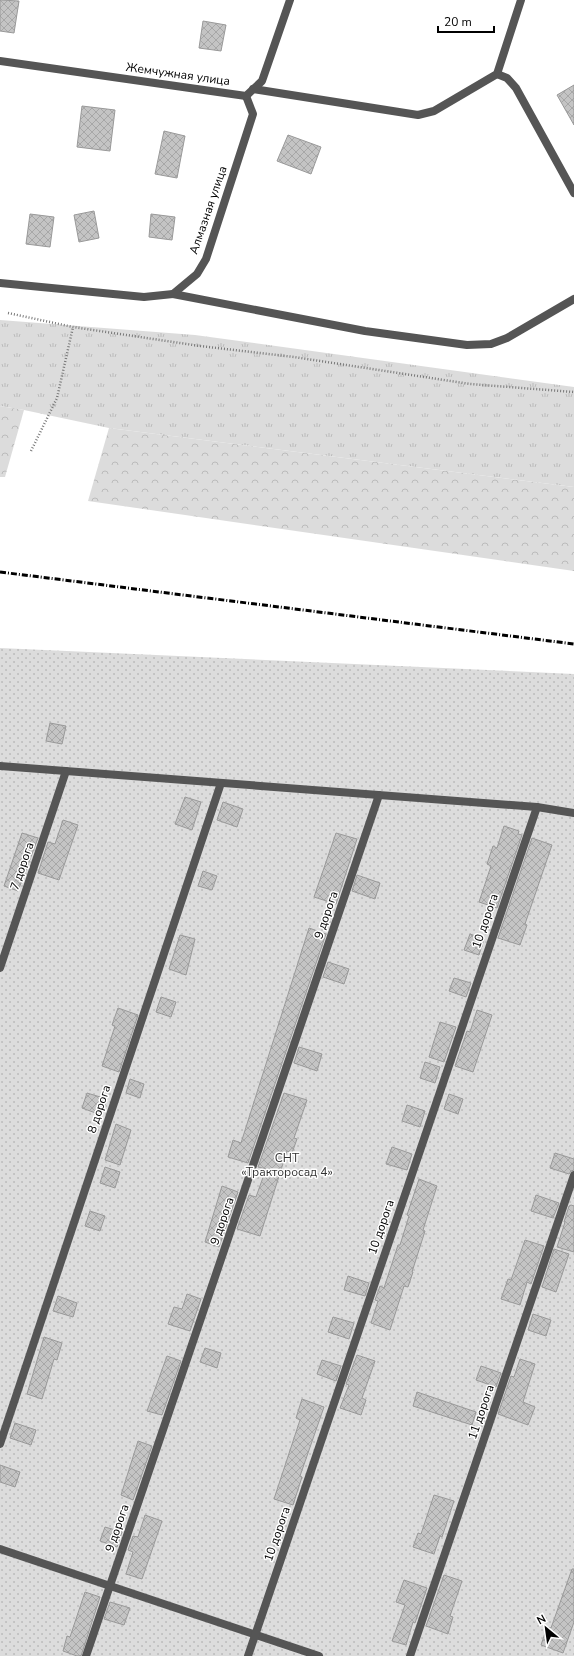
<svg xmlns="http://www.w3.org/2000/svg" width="574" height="1656" viewBox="0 0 574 1656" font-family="'Nunito Sans',sans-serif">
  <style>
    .grass { fill: url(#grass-tufts) }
    .forest { fill: url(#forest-crowns) }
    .garden { fill: url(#garden-dots) }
    .building { fill: url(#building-cross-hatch); stroke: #999 }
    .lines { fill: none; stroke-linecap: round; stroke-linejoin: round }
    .path { stroke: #777; stroke-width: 2.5; stroke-dasharray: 1 2; stroke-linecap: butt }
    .service { stroke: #555; stroke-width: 8 }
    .minor { stroke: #555; stroke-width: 8 }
    .rail { stroke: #000; stroke-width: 3; stroke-dasharray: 6 2 1 2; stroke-linecap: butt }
    .labels { text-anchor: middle; stroke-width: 3; stroke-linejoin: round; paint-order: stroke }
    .street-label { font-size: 12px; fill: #000; stroke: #fff }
    .park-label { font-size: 12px; fill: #333; stroke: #fff }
  </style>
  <defs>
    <pattern id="grass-tufts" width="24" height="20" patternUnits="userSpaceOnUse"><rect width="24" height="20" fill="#dcdcdc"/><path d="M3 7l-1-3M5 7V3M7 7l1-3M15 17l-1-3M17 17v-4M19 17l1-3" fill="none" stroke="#bbb"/></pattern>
    <pattern id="forest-crowns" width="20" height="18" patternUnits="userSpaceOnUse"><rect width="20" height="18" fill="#dcdcdc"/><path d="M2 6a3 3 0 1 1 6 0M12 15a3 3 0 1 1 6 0" fill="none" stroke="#bbb"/></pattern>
    <pattern id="garden-dots" width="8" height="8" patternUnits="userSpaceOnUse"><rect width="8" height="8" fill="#dcdcdc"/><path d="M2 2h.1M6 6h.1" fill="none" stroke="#bbb" stroke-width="1.8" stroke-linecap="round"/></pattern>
    <pattern id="building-cross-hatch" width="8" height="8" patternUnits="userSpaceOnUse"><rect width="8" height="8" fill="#c4c4c4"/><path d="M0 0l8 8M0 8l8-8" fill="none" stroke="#a7a7a7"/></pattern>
  </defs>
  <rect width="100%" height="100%" fill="#fff"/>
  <polygon class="grass" points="0,320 195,335 574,387 574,487 109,428 24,410 0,406"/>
  <g class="forest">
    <polygon points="0,406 24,410 5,477 0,477"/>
    <polygon points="109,428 574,487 574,571 88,501"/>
  </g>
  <polygon class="garden" points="0,648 574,674 574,1656 0,1656"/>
  <g class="building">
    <polygon points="0,0 19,1 14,33 0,31"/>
    <polygon points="203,21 226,25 221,51 199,48"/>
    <polygon points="574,85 574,125 557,95"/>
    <polygon points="82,106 115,110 110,151 77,147"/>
    <polygon points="164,131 185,136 177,178 155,174"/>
    <polygon points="288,135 321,147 311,174 277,161"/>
    <polygon points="94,211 99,238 79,242 74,215"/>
    <polygon points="30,214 54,217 50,247 26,244"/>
    <polygon points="151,214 175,217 172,240 149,237"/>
    <polygon points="50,723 66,726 62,744 46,741"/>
    <polygon points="185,797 201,802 192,830 175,824"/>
    <polygon points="223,802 243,809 237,827 217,820"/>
    <polygon points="63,820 78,825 59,880 38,873 48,842 55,844"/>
    <polygon points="504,826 519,831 518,834 522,835 497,908 479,902 491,866 487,864 493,846 497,848"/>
    <polygon points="22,833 38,838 18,891 4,886"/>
    <polygon points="336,833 357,839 336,904 314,897"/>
    <polygon points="532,838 552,845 525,924 527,925 520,945 498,938"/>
    <polygon points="203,871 217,876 212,890 198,886"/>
    <polygon points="357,875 380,883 375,899 352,891"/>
    <polygon points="309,928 326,934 248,1163 228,1157 233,1140 241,1143"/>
    <polygon points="470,934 484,939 479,955 464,950"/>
    <polygon points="180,935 195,939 186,975 169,969"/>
    <polygon points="328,962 349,969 344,984 323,977"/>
    <polygon points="454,978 471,983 466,997 449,991"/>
    <polygon points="161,997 176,1002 171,1017 156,1012"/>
    <polygon points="118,1008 138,1015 119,1072 102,1066 115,1026 112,1025"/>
    <polygon points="477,1010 492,1015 473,1072 455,1066 467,1031 470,1032"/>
    <polygon points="440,1022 456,1027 444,1062 429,1057"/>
    <polygon points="299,1047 322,1054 317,1071 294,1063"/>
    <polygon points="425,1062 440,1067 435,1083 420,1078"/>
    <polygon points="130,1079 144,1084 140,1098 126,1093"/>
    <polygon points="87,1093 107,1099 101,1115 82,1108"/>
    <polygon points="284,1093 307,1100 294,1138 297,1139 292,1153 287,1151 260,1236 237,1229 249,1195 256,1197 266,1169 258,1167"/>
    <polygon points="449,1094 463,1099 458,1114 444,1109"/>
    <polygon points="407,1105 425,1111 420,1127 402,1121"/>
    <polygon points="116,1124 131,1130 120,1165 105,1160"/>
    <polygon points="392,1147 412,1154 407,1170 386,1164"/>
    <polygon points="555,1153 574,1159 574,1170 571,1171 569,1174 550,1168"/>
    <polygon points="105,1167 120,1172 115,1188 100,1183"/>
    <polygon points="419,1179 437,1186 423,1230 425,1231 412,1272 413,1272 408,1287 404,1286 390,1330 371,1323 378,1301 375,1300 380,1286 384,1288 398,1245 400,1245 409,1216 407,1215"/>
    <polygon points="222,1186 238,1192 219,1247 205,1242"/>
    <polygon points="536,1195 559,1203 553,1218 531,1211"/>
    <polygon points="571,1205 574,1206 574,1252 557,1247 565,1222 564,1222 569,1206"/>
    <polygon points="90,1211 105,1216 100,1231 85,1226"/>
    <polygon points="525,1240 544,1246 531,1284 527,1282 520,1305 501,1299 508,1279 511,1280"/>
    <polygon points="554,1249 569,1254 556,1292 542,1287"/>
    <polygon points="348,1276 369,1283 365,1296 344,1290"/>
    <polygon points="187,1294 201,1299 190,1331 168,1324 174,1307 182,1309"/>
    <polygon points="58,1296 77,1303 73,1317 53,1311"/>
    <polygon points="533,1314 551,1320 546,1336 528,1330"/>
    <polygon points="333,1317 354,1323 349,1339 328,1332"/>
    <polygon points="44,1337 62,1343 57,1360 54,1359 42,1399 27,1394"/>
    <polygon points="205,1348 221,1353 217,1368 200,1362"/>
    <polygon points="357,1355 375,1361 362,1398 366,1400 361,1415 340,1408 349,1385 346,1384"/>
    <polygon points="167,1356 181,1361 162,1415 147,1411"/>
    <polygon points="520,1359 535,1364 523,1402 535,1407 528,1425 498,1414 511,1376 514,1377"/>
    <polygon points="322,1360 341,1366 336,1381 317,1374"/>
    <polygon points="481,1366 501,1373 496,1387 476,1380"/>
    <polygon points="417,1392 476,1412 472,1425 413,1406"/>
    <polygon points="302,1399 324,1407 300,1476 302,1477 293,1505 274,1499 300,1420 296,1418"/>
    <polygon points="15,1423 36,1430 31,1445 10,1438"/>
    <polygon points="138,1441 152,1446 133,1500 121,1495"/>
    <polygon points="0,1465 20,1472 15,1487 0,1482"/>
    <polygon points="434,1495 454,1501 442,1537 440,1536 434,1554 413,1547 418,1533 421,1534"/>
    <polygon points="145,1515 162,1521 142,1579 126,1574 133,1552 128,1550 133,1536 138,1537"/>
    <polygon points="105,1527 122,1532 117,1547 100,1541"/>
    <polygon points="572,1569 574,1569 574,1622 563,1653 541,1645 547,1627 551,1628"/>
    <polygon points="444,1575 462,1581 450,1616 453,1617 448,1634 426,1626"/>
    <polygon points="404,1580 427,1588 415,1623 413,1622 406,1645 392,1641 405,1605 396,1602"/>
    <polygon points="85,1592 100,1597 81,1656 77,1656 63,1651 67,1636 70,1637"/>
    <polygon points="110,1602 130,1608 124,1625 104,1619"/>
  </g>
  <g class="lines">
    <g class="path">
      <polyline points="8,313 73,327 200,346 294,357 470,384 574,392"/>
      <polyline points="31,451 57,398 73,327"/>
    </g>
    <g class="service">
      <polyline points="497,74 507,78 516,88 574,193"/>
      <polyline points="253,89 418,115 434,111 497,74 521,0"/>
      <polyline points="0,283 144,297 173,294 197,274 206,259 253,114 246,96"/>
      <polyline points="173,294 365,331 467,345 491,344 507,338 574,299"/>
    </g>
    <g class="minor">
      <polyline points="0,61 246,96 262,81 290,0"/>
      <polyline points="0,766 537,807 574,813"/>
      <polyline points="0,968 66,771"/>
      <polyline points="0,1444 221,783"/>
      <polyline points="0,1549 319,1656"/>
      <polyline points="86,1656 379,795"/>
      <polyline points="248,1656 537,807"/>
      <polyline points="410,1656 574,1175"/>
    </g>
    <polyline class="rail" points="0,572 574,644"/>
  </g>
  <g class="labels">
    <g class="street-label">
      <text transform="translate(178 74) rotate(8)" y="4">Жемчужная улица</text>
      <text transform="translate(208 210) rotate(-71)" y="4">Алмазная улица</text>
      <text transform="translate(22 866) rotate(-71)" y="4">7 дорога</text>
      <text transform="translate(326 915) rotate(-71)" y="4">9 дорога</text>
      <text transform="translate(485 921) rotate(-71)" y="4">10 дорога</text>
      <text transform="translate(99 1109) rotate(-72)" y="4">8 дорога</text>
      <text transform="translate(222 1221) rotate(-71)" y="4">9 дорога</text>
      <text transform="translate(381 1227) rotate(-71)" y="4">10 дорога</text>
      <text transform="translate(481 1412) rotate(-71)" y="4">11 дорога</text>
      <text transform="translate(117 1528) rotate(-71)" y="4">9 дорога</text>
      <text transform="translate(277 1534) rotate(-71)" y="4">10 дорога</text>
    </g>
    <g class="park-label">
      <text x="287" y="1162">СНТ<tspan x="287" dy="14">«Тракторосад 4»</tspan></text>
    </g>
  </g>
  <g transform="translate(546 1628) rotate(331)" stroke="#ffffff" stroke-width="3" paint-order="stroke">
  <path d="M0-3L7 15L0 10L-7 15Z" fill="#000000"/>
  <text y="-6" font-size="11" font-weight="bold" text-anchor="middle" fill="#000000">N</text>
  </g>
  <path d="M438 26v6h56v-6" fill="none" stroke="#000000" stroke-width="2"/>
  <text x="444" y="26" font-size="12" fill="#000000" stroke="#ffffff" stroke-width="3" paint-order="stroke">20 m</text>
</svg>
